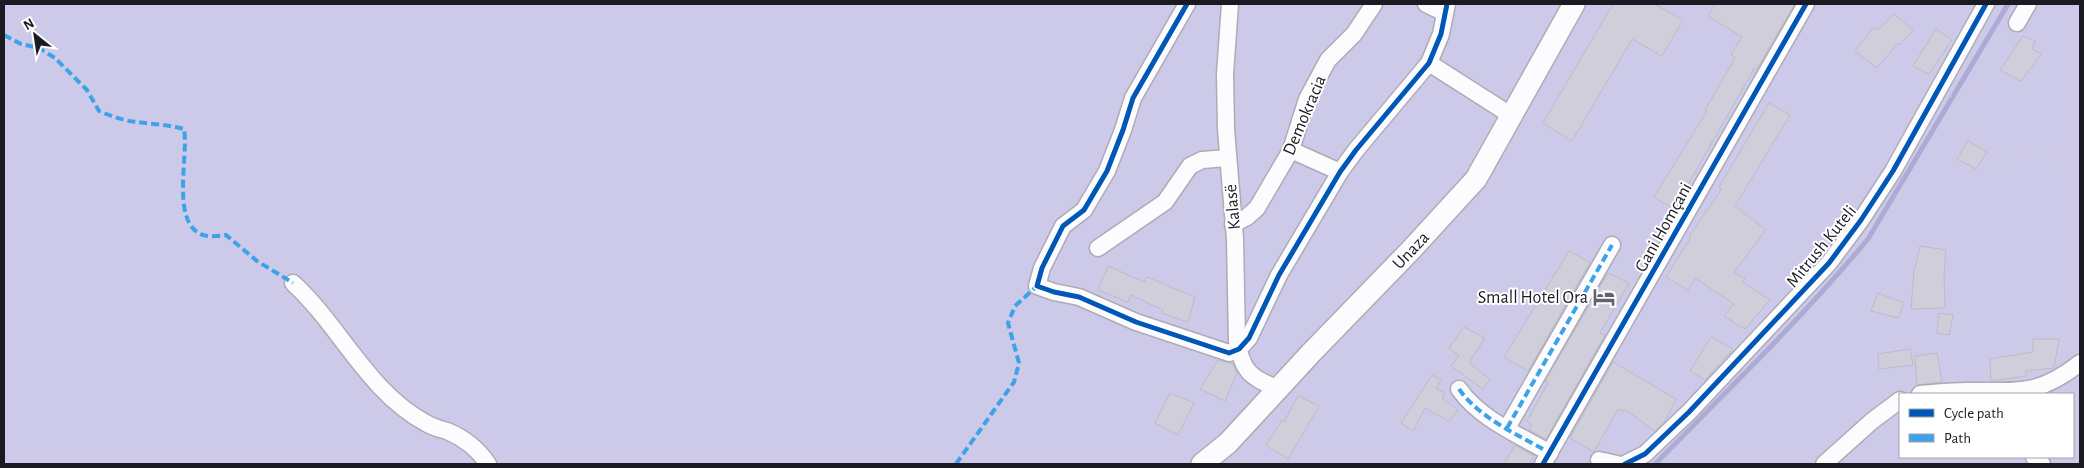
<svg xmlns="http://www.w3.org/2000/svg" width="2084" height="468" viewBox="0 0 2084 468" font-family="'Alegreya Sans',sans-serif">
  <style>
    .green { fill: #cccae8; fill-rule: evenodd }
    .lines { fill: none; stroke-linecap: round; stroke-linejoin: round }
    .stream { stroke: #aeaad6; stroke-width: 5 }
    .building { fill: #cfceda; stroke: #bcbbc7 }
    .minor-casing { stroke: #acabb6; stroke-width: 19 }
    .major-casing { stroke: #acabb6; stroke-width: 24 }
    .path { stroke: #cfced2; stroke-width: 3; stroke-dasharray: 1 4; stroke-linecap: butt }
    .minor { stroke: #fcfcfe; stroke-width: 16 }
    .major { stroke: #fcfcfe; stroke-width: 21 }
    .quiet { stroke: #3da2ea; stroke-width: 4; stroke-dasharray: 8 4; stroke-linecap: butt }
    .cycleway-casing { stroke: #fff; stroke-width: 8 }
    .cycleway { stroke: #0057b8; stroke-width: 5 }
    .labels { text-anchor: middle; stroke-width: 4; stroke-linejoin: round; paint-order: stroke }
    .street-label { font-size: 18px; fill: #1b1a23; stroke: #fff }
    .poi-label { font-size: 18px; fill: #1b1a23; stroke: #fff; text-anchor: end }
  </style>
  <rect width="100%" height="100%" fill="#e9e8f6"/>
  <path class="green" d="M4 4H2080V464H4ZM1900 394H2073V457H1900Z"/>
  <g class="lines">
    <path class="stream" d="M1655 464C1727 391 1802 318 1868 239L2008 4"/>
  </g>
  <g class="building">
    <polygon points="1613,4 1654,4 1683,20 1662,56 1632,39 1572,141 1543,123"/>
    <polygon points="1715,4 1795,4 1756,70 1754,69 1687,186 1689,188 1675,210 1654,197 1707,111 1705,110 1735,58 1731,55 1742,37 1708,16"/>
    <polygon points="1894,14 1913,30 1900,45 1898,43 1877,68 1855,51 1874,27 1878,30"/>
    <polygon points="1936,29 1952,40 1929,74 1913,66"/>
    <polygon points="2023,36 2035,41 2032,49 2041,54 2021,81 2000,70"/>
    <polygon points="1769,103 1790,115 1735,206 1766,230 1734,272 1745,279 1742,282 1770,300 1745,329 1724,316 1734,304 1695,278 1688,290 1666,277 1691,237 1689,236 1722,189 1719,187"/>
    <polygon points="1968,141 1987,152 1976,169 1957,159"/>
    <polygon points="1920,246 1946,250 1944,276 1945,308 1911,309 1914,272"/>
    <polygon points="1569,251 1589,262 1589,264 1528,371 1504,357"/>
    <polygon points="1108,266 1144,282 1147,277 1195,297 1188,322 1162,313 1163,310 1131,295 1128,302 1098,290"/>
    <polygon points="1608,273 1629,283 1600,333 1605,335 1546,439 1529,430 1532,425 1527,421 1548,383 1545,381"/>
    <polygon points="1878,293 1904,303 1898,318 1871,311"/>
    <polygon points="1939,313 1953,315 1949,335 1937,333"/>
    <polygon points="1464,327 1485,338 1469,363 1490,379 1483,389 1451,366 1459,356 1449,348"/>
    <polygon points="1711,337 1733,349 1705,380 1690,371"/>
    <polygon points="2033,339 2059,339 2054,368 2026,371 2026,376 1991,381 1990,359 2033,352"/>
    <polygon points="1910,349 1913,365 1879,369 1878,354"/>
    <polygon points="1937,353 1942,382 1917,385 1915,356"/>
    <polygon points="1218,360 1233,364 1237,373 1225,401 1200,389"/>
    <polygon points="1613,362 1676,399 1665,421 1655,431 1624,409 1623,411 1618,409 1594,452 1570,438"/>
    <polygon points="1432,375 1441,380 1436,388 1445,393 1442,398 1458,410 1449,421 1425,408 1413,431 1401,423"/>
    <polygon points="1170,393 1194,403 1178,435 1155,423"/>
    <polygon points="1298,396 1319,406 1288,459 1266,445 1282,420 1284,422"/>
    <polygon points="1515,445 1534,456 1529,464 1504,464"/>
  </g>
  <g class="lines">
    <g class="minor-casing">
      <g id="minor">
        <polyline points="1187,4 1133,98 1123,130 1107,171 1084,210 1063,226 1042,268 1037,286 1054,292 1079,297 1136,322 1229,353 1239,349 1249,338 1279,275 1340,172 1356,150 1429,63 1441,34 1447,4"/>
        <path d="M1230 4 1225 74 1226 129 1235 239 1237 341C1242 371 1251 379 1280 389"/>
        <polyline points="1426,4 1445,13"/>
        <polyline points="2017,23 2028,4"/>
        <polyline points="1429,63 1512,116"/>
        <polyline points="1291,150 1340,172"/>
        <polyline points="1233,224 1247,217 1257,208 1291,150 1307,99 1328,60 1354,34 1374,4"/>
        <polyline points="1098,248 1165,202 1190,166 1202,160 1228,158"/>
        <path d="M293 283C340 326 368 392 426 423 432 427 440 429 447 431 464 438 478 449 488 464"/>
        <path d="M1459 389C1480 419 1519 435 1550 453"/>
        <path d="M1920 394C1935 393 1951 391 1966 391 2017 390 2037 397 2080 363"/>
        <polyline points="1507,428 1612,245"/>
        <polyline points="2034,457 2042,464"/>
        <polyline points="1599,460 1617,464"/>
        <polyline points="1543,464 1806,4"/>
        <polyline points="1625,464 1645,454 1689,412 1829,263 1861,220 1893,171 1986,4"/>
        <polyline points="1824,464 1872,421 1900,400"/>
      </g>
    </g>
    <g class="major-casing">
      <g id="major">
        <path id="s1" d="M1202 464 1228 443 1311 353 1410 251 1476 179 1574 4"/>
      </g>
    </g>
    <g class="path">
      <path d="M2004 31 1962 102C1964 125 1981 141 1993 160L2029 156 2060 160 2080 145"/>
      <polyline points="1951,96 1962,102"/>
      <polyline points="1613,271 1629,279 1632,279"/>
      <polyline points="1662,283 1745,332"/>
    </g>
    <use href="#minor" class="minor"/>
    <use href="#major" class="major"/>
    <g class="quiet">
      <path d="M4 35 21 44 39 48 55 58 87 90 99 111C111 116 124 121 137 122 152 124 169 125 184 129 189 155 170 224 203 235 210 237 219 236 226 235L257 261 293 283"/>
      <path d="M1459 389C1480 419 1519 435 1550 453"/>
      <polyline points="1507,428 1612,245"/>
      <polyline points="956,464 1014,382 1019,363 1008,323 1015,306 1037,286"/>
    </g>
    <g class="cycleway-casing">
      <g id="cycleway">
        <polyline points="1187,4 1133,98 1123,130 1107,171 1084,210 1063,226 1042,268 1037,286 1054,292 1079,297 1136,322 1229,353 1239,349 1249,338 1279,275 1340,172 1356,150 1429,63 1441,34 1447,4"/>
        <polyline points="1543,464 1806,4"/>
        <polyline points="1625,464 1645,454 1689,412 1829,263 1861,220 1893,171 1986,4"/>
      </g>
    </g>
    <use href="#cycleway" class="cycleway"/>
  </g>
  <defs>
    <g id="hotel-bare" transform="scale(1.725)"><path d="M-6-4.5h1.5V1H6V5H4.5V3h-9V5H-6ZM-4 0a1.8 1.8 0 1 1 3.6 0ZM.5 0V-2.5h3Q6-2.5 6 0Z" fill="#63626d" stroke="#fff" stroke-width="2.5" paint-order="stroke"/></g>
  </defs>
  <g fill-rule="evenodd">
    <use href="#hotel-bare" x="1604" y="297"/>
  </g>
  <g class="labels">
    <g class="street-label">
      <text transform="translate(1304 115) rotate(-67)" y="6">Demokracia</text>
      <text transform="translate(1232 207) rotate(-95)" y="6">Kalasë</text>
      <text transform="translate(1663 227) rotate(-61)" y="6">Gani Homçani</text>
      <text transform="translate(1821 246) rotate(-51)" y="6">Mitrush Kuteli</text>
      <text dy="6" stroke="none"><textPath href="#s1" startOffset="299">Unaza</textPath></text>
    </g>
    <g class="poi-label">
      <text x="1588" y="303">Small Hotel Ora</text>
    </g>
  </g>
  <rect width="2084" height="468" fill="none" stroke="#1b1a23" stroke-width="10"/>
  <rect x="1899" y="393" width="175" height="65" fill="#ffffff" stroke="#a4a3a7"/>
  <rect x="1909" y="409" width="25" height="8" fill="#0057b8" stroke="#a4a3a7"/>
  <text x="1944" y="418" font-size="15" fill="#1b1a23">Cycle path</text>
  <rect x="1909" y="434" width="25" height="8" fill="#3da2ea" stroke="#a4a3a7"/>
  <text x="1944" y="443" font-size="15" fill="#1b1a23">Path</text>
  <g transform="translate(35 35) rotate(330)" stroke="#ffffff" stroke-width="4" paint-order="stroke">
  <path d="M0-4L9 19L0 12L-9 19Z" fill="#1b1a23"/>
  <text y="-8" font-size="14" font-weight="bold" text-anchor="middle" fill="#1b1a23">N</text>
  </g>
</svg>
